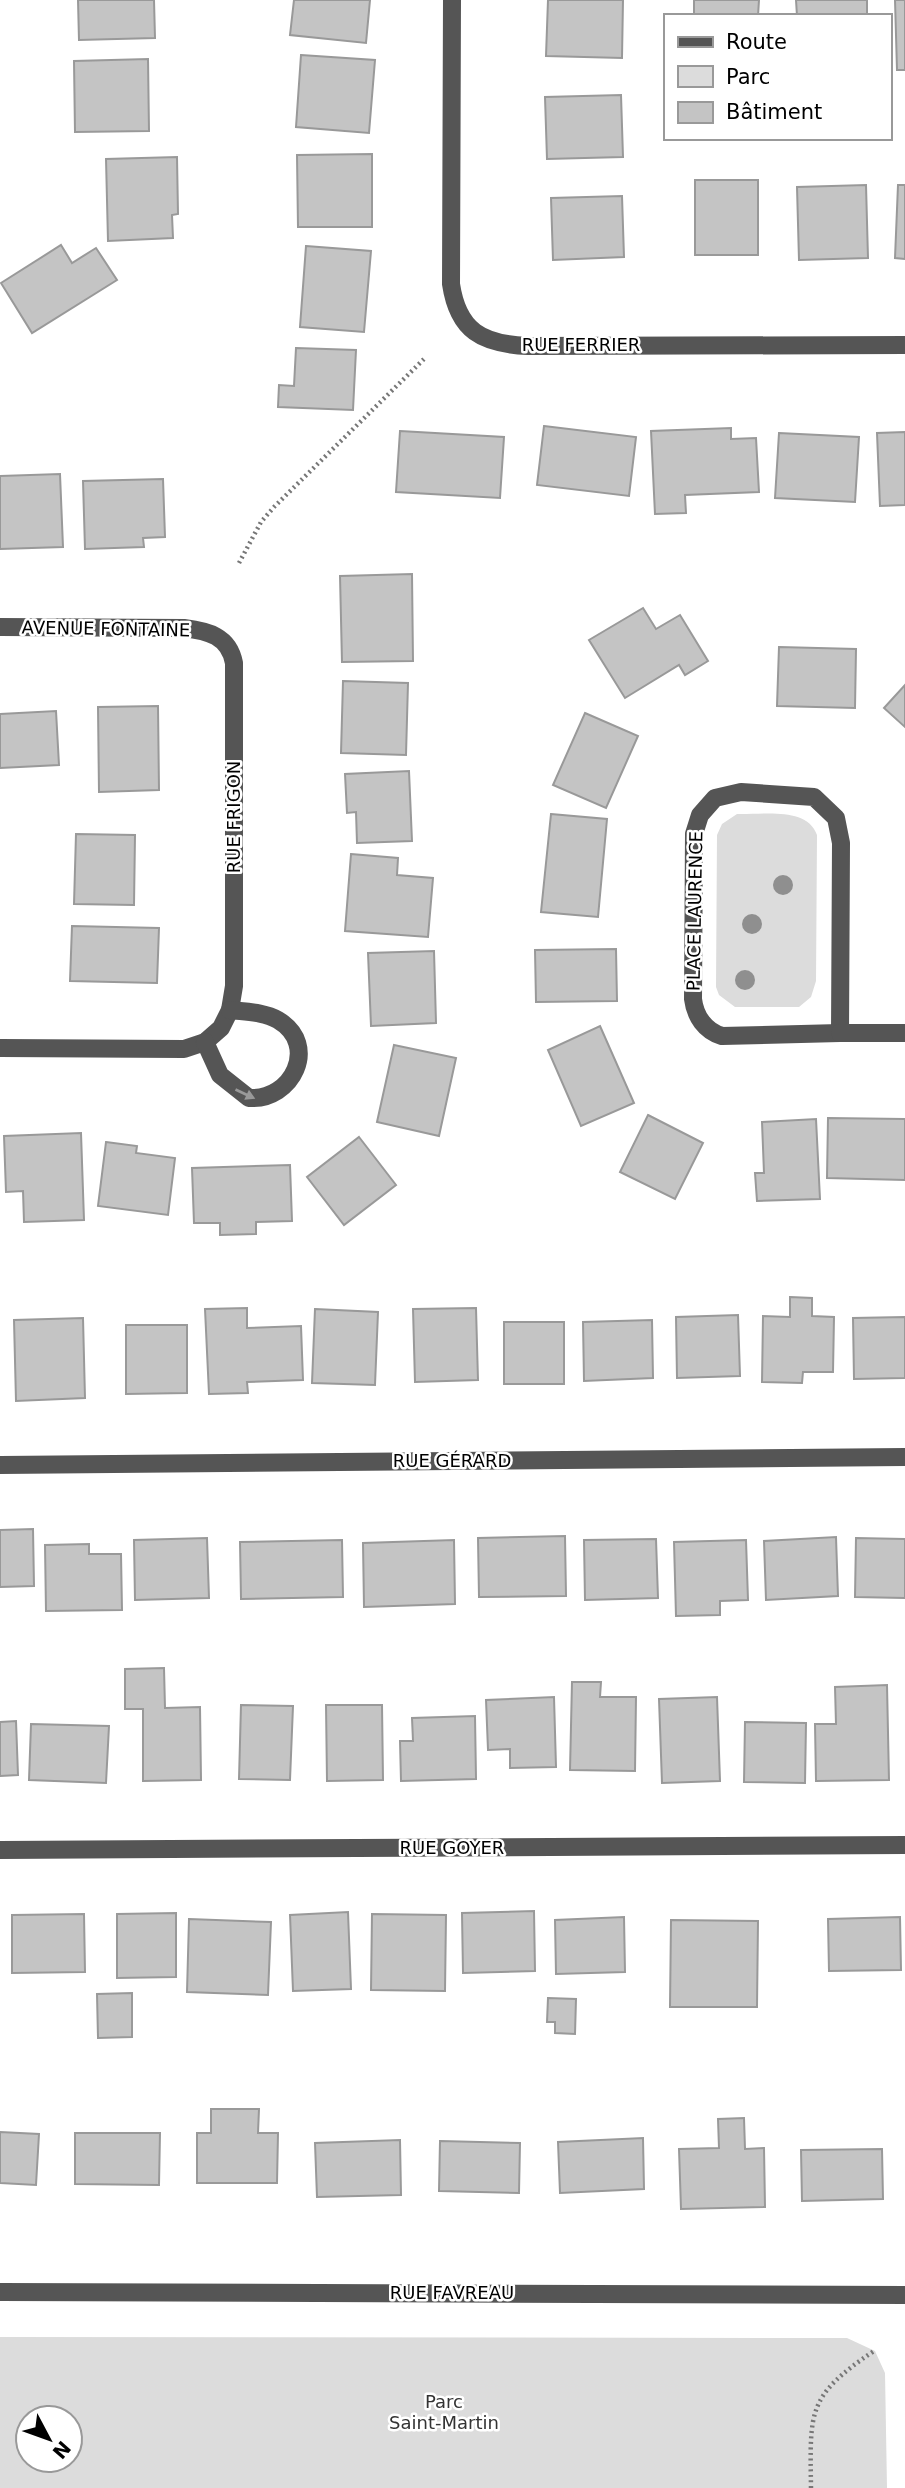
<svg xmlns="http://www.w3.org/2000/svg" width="905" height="2488" viewBox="0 0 905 2488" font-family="'DejaVu Sans',sans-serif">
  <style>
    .green { fill: #dcdcdc; fill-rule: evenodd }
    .building { fill: #c4c4c4; stroke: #999; stroke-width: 2 }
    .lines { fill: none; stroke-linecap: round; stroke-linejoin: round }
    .path { stroke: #777; stroke-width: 4.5; stroke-dasharray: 2 3.5; stroke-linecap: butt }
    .minor { stroke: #555; stroke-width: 18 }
    .tree { fill: #8f8f8f }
    .oneway { fill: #999 }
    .labels { text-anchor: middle; stroke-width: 5; stroke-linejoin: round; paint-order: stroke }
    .street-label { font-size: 18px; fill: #000; stroke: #fff }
    .park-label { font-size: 18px; fill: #333; stroke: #fff }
  </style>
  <rect width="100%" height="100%" fill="#fff"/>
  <g class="green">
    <path d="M737 814C762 815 807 806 817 835L816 981 811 997 799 1007H735L719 995 716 987 717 835 722 824Z"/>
    <path d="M0 2337 847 2338 875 2351 885 2373 887 2488H0ZM70 2418V2460H28V2418Z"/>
  </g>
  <g class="building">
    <polygon points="78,0 154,0 155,38 79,40"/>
    <polygon points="294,0 370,0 366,43 290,35"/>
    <polygon points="548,0 623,0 622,58 546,56"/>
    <polygon points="694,0 759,0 758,16 694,16"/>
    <polygon points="796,0 867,0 867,16 797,16"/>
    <polygon points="895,0 905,0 905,70 897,70"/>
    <polygon points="301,55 375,60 369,133 296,127"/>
    <polygon points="148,59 149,131 75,132 74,61"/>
    <polygon points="621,95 623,157 547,159 545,97"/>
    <polygon points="372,154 372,227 298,227 297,155"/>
    <polygon points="177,157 178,214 172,215 173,238 108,241 106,159"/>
    <rect x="695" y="180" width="63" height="75"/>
    <polygon points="866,185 868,258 799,260 797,187"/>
    <polygon points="898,185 905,185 905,259 895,258"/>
    <polygon points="622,196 624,257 553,260 551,198"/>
    <polygon points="61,245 72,263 96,248 117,280 32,333 1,283"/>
    <polygon points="306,246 371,251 364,332 300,327"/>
    <polygon points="296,348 356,350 353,410 278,407 279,385 294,386"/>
    <polygon points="544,426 636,437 629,496 537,485"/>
    <polygon points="731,428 731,439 756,438 759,492 685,495 686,513 655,514 651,431"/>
    <polygon points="400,431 504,437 500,498 396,492"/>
    <polygon points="905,432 905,505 880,506 877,433"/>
    <polygon points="779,433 859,437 855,502 775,498"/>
    <polygon points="60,474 63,547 0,549 0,476"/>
    <polygon points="163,479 165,537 143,538 144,547 85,549 83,481"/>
    <polygon points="412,574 413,661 342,662 340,576"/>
    <polygon points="643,608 656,629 680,615 708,661 685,675 679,665 625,698 589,640"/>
    <polygon points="779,647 856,649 855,708 777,706"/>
    <polygon points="343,681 408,683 406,755 341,753"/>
    <polygon points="905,685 905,727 884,708"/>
    <polygon points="158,706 159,790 99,792 98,707"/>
    <polygon points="56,711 59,765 0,768 0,714"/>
    <polygon points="585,713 638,736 606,808 553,785"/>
    <polygon points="409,771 412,841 357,843 356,812 347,813 345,774"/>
    <polygon points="551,814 607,819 598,917 541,912"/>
    <polygon points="76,834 135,835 134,905 74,904"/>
    <polygon points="351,854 398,858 397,875 433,878 428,937 345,931"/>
    <polygon points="72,926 159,928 157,983 70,981"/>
    <polygon points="616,949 617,1001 536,1002 535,950"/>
    <polygon points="434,951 436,1023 371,1026 368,953"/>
    <polygon points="600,1026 634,1103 581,1126 548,1050"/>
    <polygon points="394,1045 456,1058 439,1136 377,1122"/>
    <polygon points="648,1115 703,1143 675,1199 620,1172"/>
    <polygon points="828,1118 905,1119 905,1180 827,1178"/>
    <polygon points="816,1119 820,1199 757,1201 755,1173 764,1173 762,1122"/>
    <polygon points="81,1133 84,1220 24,1222 23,1191 6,1192 4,1136"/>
    <polygon points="359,1137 396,1185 344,1225 307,1177"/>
    <polygon points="106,1142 137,1146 136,1153 175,1158 168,1215 98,1206"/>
    <polygon points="290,1165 292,1221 256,1222 256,1234 220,1235 220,1223 194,1223 192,1168"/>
    <polygon points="790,1297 812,1298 812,1316 834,1317 833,1372 803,1372 802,1383 762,1382 763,1316 790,1317"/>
    <polygon points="247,1308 247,1328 301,1326 303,1380 247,1382 248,1393 209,1394 205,1309"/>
    <polygon points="476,1308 478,1380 415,1382 413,1309"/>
    <polygon points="315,1309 378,1312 375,1385 312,1383"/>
    <polygon points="738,1315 740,1376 677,1378 676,1317"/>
    <polygon points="905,1317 905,1378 854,1379 853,1318"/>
    <polygon points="83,1318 85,1398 16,1401 14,1320"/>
    <polygon points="652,1320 653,1378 584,1381 583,1322"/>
    <rect x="504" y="1322" width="60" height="62"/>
    <polygon points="126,1325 187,1325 187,1393 126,1394"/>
    <polygon points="33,1529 34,1586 0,1587 0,1530"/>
    <polygon points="565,1536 566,1596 479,1597 478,1538"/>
    <polygon points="836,1537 838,1596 766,1600 764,1541"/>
    <polygon points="207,1538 209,1598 135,1600 134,1540"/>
    <polygon points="856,1538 905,1539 905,1598 855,1597"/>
    <polygon points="656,1539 658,1598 585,1600 584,1540"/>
    <polygon points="342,1540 343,1597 241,1599 240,1542"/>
    <polygon points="454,1540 455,1604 364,1607 363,1543"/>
    <polygon points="746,1540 748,1600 720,1601 720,1615 676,1616 674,1542"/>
    <polygon points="89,1544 89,1554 121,1554 122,1610 46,1611 45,1545"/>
    <polygon points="164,1668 165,1708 200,1707 201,1780 143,1781 143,1709 125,1709 125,1669"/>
    <polygon points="572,1682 601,1682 600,1697 636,1697 635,1771 570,1770"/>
    <polygon points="887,1685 889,1780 816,1781 815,1724 836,1724 835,1687"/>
    <polygon points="554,1697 556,1767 510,1768 510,1749 488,1750 486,1700"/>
    <polygon points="717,1697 720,1781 662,1783 659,1699"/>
    <polygon points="241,1705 293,1706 290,1780 239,1779"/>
    <polygon points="326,1705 382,1705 383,1780 327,1781"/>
    <polygon points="475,1716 476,1779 401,1781 400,1741 413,1741 412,1718"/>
    <polygon points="16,1721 18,1775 0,1776 0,1722"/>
    <polygon points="745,1722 806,1723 805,1783 744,1782"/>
    <polygon points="31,1724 109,1726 106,1783 29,1780"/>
    <polygon points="534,1911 535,1971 463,1973 462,1913"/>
    <polygon points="348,1912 351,1989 293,1991 290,1915"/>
    <polygon points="176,1913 176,1977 117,1978 117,1914"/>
    <polygon points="84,1914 85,1972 12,1973 12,1915"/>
    <polygon points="372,1914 446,1915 445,1991 371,1990"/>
    <polygon points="624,1917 625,1972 556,1974 555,1920"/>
    <polygon points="900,1917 901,1970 829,1971 828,1919"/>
    <polygon points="189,1919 271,1922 268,1995 187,1992"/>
    <polygon points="671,1920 758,1921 757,2007 670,2007"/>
    <polygon points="132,1993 132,2037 98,2038 97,1994"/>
    <polygon points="548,1998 576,1999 575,2034 555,2033 555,2022 547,2022"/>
    <polygon points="211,2109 259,2109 258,2133 278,2133 277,2183 197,2183 197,2133 211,2133"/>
    <polygon points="744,2118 745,2149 764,2148 765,2207 681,2209 679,2149 719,2148 718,2119"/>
    <polygon points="0,2132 39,2134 36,2185 0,2183"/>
    <polygon points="75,2133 160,2133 159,2185 75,2184"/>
    <polygon points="643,2138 644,2189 560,2193 558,2142"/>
    <polygon points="400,2140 401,2195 317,2197 315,2143"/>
    <polygon points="440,2141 520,2143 519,2193 439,2191"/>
    <polygon points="882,2149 883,2199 802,2201 801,2150"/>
  </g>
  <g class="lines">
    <g class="path">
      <polyline points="239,563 261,522 274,507 425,358"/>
      <path d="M811 2488C810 2411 807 2396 874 2351"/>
    </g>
    <g class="minor">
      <path d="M452 0 451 284C458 331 482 344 528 346L905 345"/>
      <path d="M0 627 184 628C208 631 229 636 234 663V986L230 1010 221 1028 205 1042 184 1049 0 1048"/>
      <path d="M741 792 814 797 836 818 841 843 840 1033 722 1036C705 1031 695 1016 693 999L694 834 700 815 715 798Z"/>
      <polyline points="840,1033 905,1033"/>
      <path d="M205 1042 220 1075 249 1098C292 1101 320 1045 278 1020 264 1012 246 1012 230 1010"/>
      <polyline points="0,1465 905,1457"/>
      <polyline points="0,1850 905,1845"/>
      <polyline points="0,2292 905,2295"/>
    </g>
  </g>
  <g class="tree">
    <circle cx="783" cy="885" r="10"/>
    <circle cx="752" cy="924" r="10"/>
    <circle cx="745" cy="980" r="10"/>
  </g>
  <defs><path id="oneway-solid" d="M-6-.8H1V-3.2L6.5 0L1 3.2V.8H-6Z" transform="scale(1.75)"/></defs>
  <use class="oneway" href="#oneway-solid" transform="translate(245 1094) rotate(25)"/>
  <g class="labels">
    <g class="street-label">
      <text x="581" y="351">RUE FERRIER</text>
      <text transform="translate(106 629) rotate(1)" y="6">AVENUE FONTAINE</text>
      <text transform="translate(234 817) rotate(-90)" y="6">RUE FRIGON</text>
      <text transform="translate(695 911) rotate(-89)" y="6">PLACE LAURENCE</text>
      <text x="452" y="1467">RUE GÉRARD</text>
      <text x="452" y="1854">RUE GOYER</text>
      <text x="452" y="2299">RUE FAVREAU</text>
    </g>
    <g class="park-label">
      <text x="444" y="2408">Parc<tspan x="444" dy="21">Saint-Martin</tspan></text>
    </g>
  </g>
  <rect x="664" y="14" width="228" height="126" fill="#ffffff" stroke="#999999" stroke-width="2"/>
  <rect x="678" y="37" width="35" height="10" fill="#555555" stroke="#999999" stroke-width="2"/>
  <text x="726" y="49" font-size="21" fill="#000000">Route</text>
  <rect x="678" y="66" width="35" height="21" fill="#dcdcdc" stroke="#999999" stroke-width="2"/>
  <text x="726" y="84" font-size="21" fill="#000000">Parc</text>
  <rect x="678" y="102" width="35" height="21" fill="#c4c4c4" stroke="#999999" stroke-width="2"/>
  <text x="726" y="119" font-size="21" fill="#000000">Bâtiment</text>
  <g transform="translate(49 2439) rotate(131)"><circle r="33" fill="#ffffff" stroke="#999999" stroke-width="2"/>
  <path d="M0-5L12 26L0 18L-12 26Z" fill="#000000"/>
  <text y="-10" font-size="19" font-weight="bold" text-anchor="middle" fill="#000000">N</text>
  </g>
</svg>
